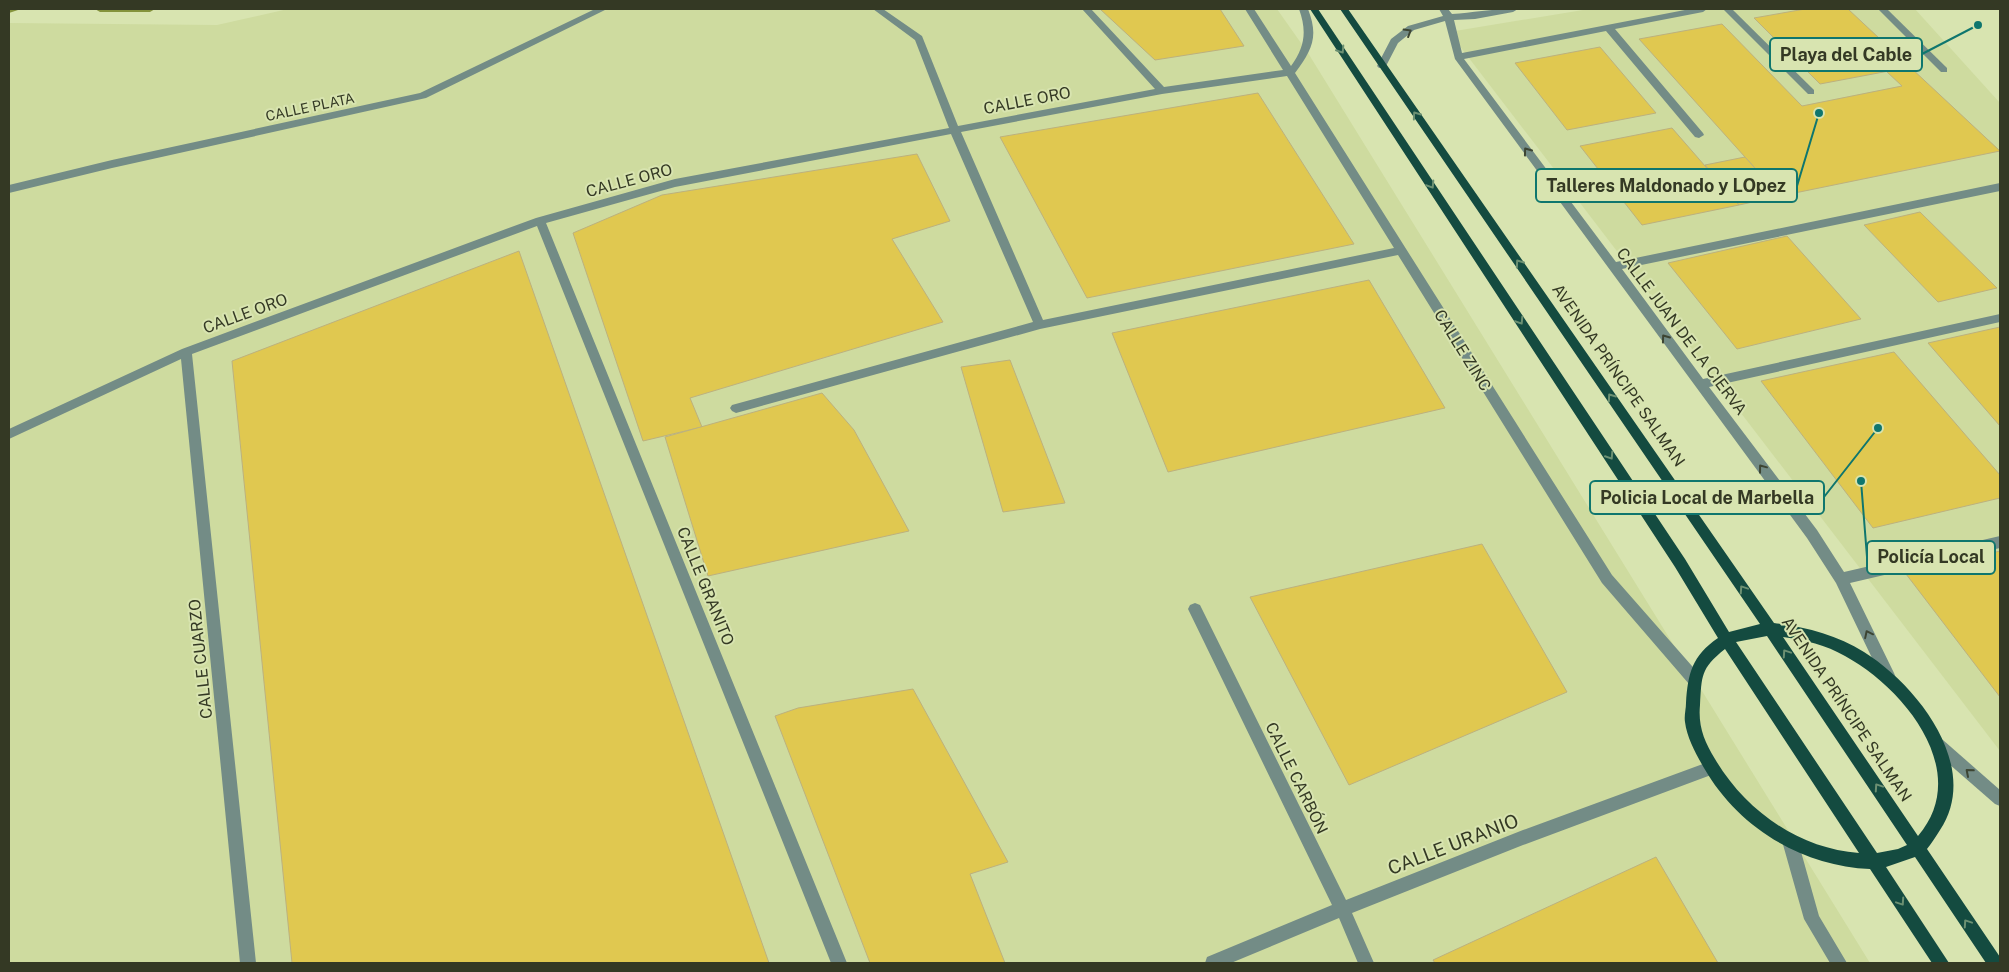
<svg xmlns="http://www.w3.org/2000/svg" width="2009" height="972" viewBox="0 0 2009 972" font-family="'Public Sans',sans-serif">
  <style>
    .built { fill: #cedb9f }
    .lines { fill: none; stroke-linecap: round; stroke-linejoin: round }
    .stream { fill: #84933c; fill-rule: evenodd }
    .building { fill: #e0c850; stroke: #bcb17e }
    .minor { fill: #738c86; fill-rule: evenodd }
    .major { fill: #144b40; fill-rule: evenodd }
    .oneway { stroke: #3d4533 }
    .oneway2 { stroke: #6c9072 }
    .labels { text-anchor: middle; stroke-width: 4; stroke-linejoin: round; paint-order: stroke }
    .far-street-label { font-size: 14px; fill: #343924; stroke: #d8e4b0 }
    .street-label { font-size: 16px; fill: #343924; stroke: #d8e4b0 }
    .near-street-label { font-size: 19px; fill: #343924; stroke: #d8e4b0 }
    .leader { fill: none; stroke: #0f766e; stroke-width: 2 }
    .callout-dot { fill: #0f766e; stroke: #d8e4b0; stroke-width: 2 }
    .callout { fill: #d8e4b0; stroke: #0f766e; stroke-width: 2 }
    .callout-label { font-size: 18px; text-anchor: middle; font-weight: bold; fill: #343924 }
  </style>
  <rect width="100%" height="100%" fill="#d8e4b0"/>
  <g class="built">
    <polygon points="288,9 1277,9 1308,53 1870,963 9,963 9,23 217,25"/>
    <polygon points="1589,9 1915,9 2000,103 2000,751 1449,32"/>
  </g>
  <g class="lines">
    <g class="stream">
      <polygon points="9,9 21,9 9,13"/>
      <polygon points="95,9 155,9 150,12 100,12"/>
    </g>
  </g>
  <g class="building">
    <polygon points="1100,9 1220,9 1244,46 1155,60"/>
    <polygon points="1805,9 1848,9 1910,67 1820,84 1754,18"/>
    <polygon points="1722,24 1802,106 1902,86 1886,71 1910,67 2000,151 1780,196 1639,39"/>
    <polygon points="1600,47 1656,113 1567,130 1515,63"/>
    <polygon points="1258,93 1354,244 1087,298 1000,137"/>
    <polygon points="1672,128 1739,205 1642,225 1580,146"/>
    <polygon points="917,154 950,221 892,239 943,322 690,398 702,427 643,441 573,233 662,195"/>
    <polygon points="1745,157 1780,196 1739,205 1705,165"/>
    <polygon points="1920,212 1997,288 1938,302 1864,225"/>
    <polygon points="1787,236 1861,319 1737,349 1668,263"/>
    <polygon points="519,251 769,963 292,963 232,361"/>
    <polygon points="1369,280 1445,408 1168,472 1112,333"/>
    <polygon points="2000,327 2000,426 1928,343"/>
    <polygon points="1894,352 2000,475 2000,498 1873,528 1761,381"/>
    <polygon points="1010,360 1065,503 1003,512 961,367"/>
    <polygon points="822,393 854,430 909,531 708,576 665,437"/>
    <polygon points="1482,544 1567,692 1349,785 1250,597"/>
    <polygon points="2000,551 2000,697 1906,574"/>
    <polygon points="913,689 1008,862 970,874 1005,963 870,963 775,716 798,708"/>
    <polygon points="1656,857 1718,963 1435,963 1433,960"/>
  </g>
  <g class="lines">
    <g class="minor">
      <polygon points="595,9 607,9 426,98 112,168 9,193 9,185 112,160 420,93"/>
      <path d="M873 9H883L922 36 958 126 1155 89 1082 9H1091L1164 87 1283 70 1245 9H1254L1291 66C1305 47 1307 31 1299 9H1308C1319 37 1312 50 1295 73L1612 575 1699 674 1701 679 1699 684 1694 686 1689 684 1602 583 1398 255 1040 329 736 413 732 411 730 408 732 405 1033 322 951 134 675 187 546 223 847 963H831L537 226 192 354 256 963H240L181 359 9 439V429L182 349 536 218 675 179 949 128 915 40ZM1287 76 1394 248 1043 320 961 132 1162 94Z"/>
      <path d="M1439 9H1448L1452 14C1474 13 1496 8 1518 9L1513 12 1475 19 1454 20 1462 53 1690 9H1707L1703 12 1615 29 1703 133 1704 135 1699 138 1695 137 1606 31 1464 59 1616 262 2000 183V191L1622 269 1703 379 2000 314V322L1709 387 1817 530 1844 572 2000 536V548L1850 583 1894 673 1896 678 1894 683 1889 685 1884 683 1836 583 1807 538 1455 59 1445 21 1414 30 1398 43 1385 68H1379L1377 66 1391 39 1408 26 1443 16Z"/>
      <polygon points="1723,9 1732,9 1814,90 1814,94 1808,94"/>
      <polygon points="1878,9 1887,9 1947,68 1947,72 1941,72"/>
      <polygon points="1195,603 1200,605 1346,900 1523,830 1711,761 1716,763 1718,768 1716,773 1711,775 1523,845 1352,913 1374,963 1358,963 1339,918 1231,963 1205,963 1207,957 1332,905 1188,609 1190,605"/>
      <polygon points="1938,738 1943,740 2000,790 2000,806 1995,804 1933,750 1931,745 1933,740"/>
      <polygon points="1790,833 1795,836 1798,841 1819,916 1847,963 1830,963 1804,919 1782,841 1785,836"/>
    </g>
    <path class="major" d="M1310 9H1318L1685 559 1729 632 1760 624 1340 9H1348L1774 623C1806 627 1837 635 1864 652 1917 685 1982 767 1940 830 1936 836 1932 843 1927 849L2000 957V963H1986L1915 857 1886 867 1949 963H1932L1870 869C1801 866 1738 827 1704 768 1696 754 1687 738 1685 722 1684 716 1686 709 1686 703 1688 673 1692 656 1718 638L1675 567ZM1767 636 1907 845 1898 849 1877 853 1736 642ZM1783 637C1805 640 1826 645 1845 656 1904 688 1973 772 1918 836ZM1725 649 1859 853C1799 849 1745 810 1715 759 1704 741 1698 726 1700 705 1702 676 1700 669 1725 649Z"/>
  </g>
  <defs><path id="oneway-chevron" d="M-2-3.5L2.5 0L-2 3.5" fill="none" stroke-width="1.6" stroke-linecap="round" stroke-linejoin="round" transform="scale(1.25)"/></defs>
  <g class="oneway">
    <use href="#oneway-chevron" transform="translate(1408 32) rotate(-31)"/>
    <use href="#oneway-chevron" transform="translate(1527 151) rotate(-126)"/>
    <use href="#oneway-chevron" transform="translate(1665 338) rotate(-126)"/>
    <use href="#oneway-chevron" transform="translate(1762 468) rotate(-127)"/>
    <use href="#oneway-chevron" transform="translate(1868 634) rotate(-116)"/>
    <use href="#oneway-chevron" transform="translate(1969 772) rotate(-139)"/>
  </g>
  <g class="oneway2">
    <use href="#oneway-chevron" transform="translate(1341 50) rotate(57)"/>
    <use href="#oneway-chevron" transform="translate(1416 115) rotate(-125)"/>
    <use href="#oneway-chevron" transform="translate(1431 185) rotate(57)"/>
    <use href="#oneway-chevron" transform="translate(1519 263) rotate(-125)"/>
    <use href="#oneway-chevron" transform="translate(1520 321) rotate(57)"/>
    <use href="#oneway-chevron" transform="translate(1611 397) rotate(-125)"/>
    <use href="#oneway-chevron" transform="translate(1610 456) rotate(57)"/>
    <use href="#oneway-chevron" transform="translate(1743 589) rotate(-124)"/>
    <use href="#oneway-chevron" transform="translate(1786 653) rotate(-124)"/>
    <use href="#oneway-chevron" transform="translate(1878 787) rotate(-124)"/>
    <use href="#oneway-chevron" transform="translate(1901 902) rotate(56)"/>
    <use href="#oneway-chevron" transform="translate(1967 923) rotate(-124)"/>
  </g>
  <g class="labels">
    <g class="far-street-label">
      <text transform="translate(310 107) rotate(-12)" y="5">CALLE PLATA</text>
    </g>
    <g class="street-label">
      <text transform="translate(1027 100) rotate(-11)" y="6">CALLE ORO</text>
      <text transform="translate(629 180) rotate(-15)" y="6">CALLE ORO</text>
      <text transform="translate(245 313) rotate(-20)" y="6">CALLE ORO</text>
      <text transform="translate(1682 331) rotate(53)" y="6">CALLE JUAN DE LA CIERVA</text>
      <text transform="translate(1463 350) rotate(58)" y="6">CALLE ZINC</text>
      <text transform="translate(1619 375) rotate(55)" y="6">AVENIDA PRÍNCIPE SALMAN</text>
      <text transform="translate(706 586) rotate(68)" y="6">CALLE GRANITO</text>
      <text transform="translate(200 659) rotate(-96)" y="6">CALLE CUARZO</text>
      <text transform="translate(1847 709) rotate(56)" y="6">AVENIDA PRÍNCIPE SALMAN</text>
      <text transform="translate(1297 778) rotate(64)" y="6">CALLE CARBÓN</text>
    </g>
    <g class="near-street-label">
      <text transform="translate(1453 844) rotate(-21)" y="7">CALLE URANIO</text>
    </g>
  </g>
  <path class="leader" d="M1978 25L1922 54M1819 113L1797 186M1878 428L1824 497M1861 481L1867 557"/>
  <g class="callout-dot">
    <circle cx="1978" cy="25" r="5"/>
    <circle cx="1819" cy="113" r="5"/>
    <circle cx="1878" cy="428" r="5"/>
    <circle cx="1861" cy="481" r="5"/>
  </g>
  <g class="callout">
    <rect x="1770" y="38" width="152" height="33" rx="5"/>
    <rect x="1536" y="169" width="261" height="33" rx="5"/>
    <rect x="1590" y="481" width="234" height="33" rx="5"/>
    <rect x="1867" y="541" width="128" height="33" rx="5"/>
  </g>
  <g class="callout-label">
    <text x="1846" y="61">Playa del Cable</text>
    <text x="1666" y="192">Talleres Maldonado y LOpez</text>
    <text x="1707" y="504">Policia Local de Marbella</text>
    <text x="1931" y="563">Policía Local</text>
  </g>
  <rect width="2009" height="972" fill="none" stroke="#343924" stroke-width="20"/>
</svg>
